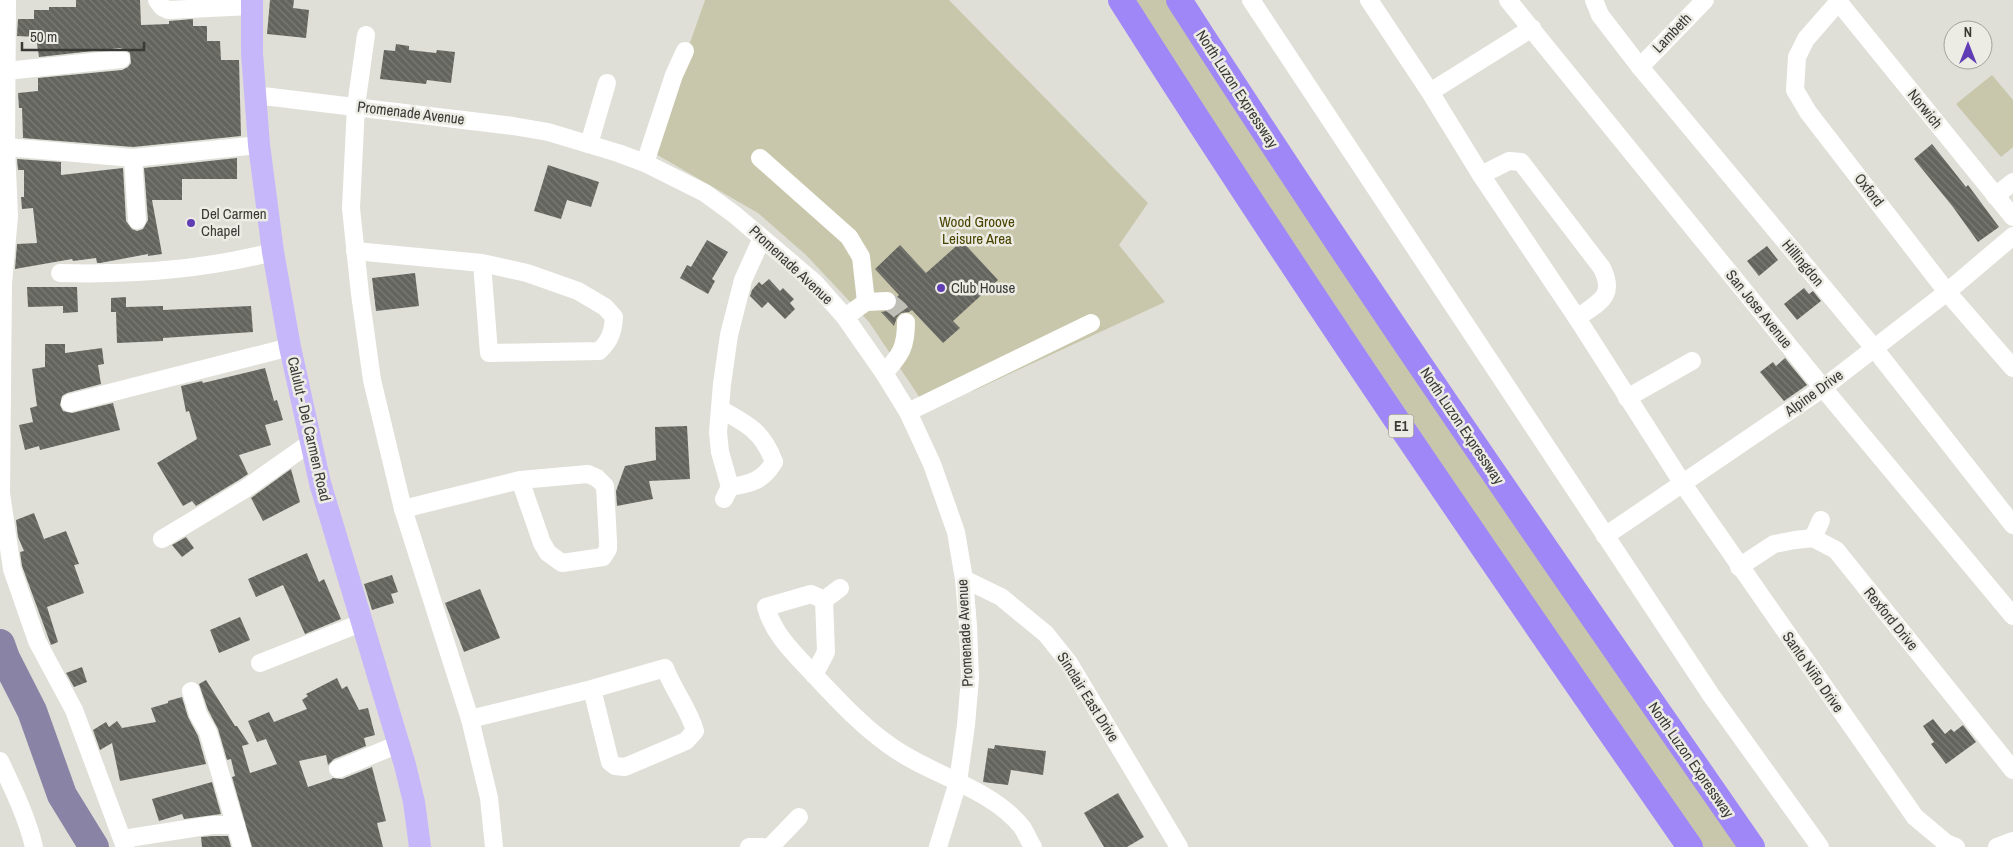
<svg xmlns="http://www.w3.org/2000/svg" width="2013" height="847" viewBox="0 0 2013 847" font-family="'Archivo Narrow',sans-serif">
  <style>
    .green { fill: #c9c7ab }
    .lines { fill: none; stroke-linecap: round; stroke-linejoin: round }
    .river { stroke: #8984a6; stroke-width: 30 }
    .building { fill: url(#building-back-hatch) }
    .minor-tunnel { stroke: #bebeb7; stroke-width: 18; stroke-dasharray: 18 9; stroke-linecap: butt }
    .minor { stroke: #fff; stroke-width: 18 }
    .major { stroke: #c6b7fb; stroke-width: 22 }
    .highway { stroke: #a087f8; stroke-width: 26 }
    .poi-dot { fill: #613db5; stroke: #ecece4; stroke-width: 2 }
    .labels { text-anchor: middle; stroke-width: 5; stroke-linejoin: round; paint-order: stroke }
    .shield { fill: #ecece4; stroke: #6f6f6a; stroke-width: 1 }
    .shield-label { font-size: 14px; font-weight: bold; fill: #393936 }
    .street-label { font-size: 15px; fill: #393936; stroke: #ecece4 }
    .poi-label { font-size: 15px; fill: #393936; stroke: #ecece4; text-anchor: start }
    .park-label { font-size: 15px; fill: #4a4400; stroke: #ecece4 }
  </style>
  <defs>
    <pattern id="building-back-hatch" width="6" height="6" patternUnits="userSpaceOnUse" patternTransform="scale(1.25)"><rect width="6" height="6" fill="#64645e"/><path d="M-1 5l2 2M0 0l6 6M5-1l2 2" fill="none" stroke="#7c7c77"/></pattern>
  </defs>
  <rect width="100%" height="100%" fill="#dfdfd7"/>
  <g class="green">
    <polygon points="705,0 949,0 1148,203 1119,245 1165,302 975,390 926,407 869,322 806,255 758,213 654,153 671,97"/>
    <polygon points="1130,0 1168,0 1738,847 1699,847"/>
    <polygon points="1992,75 2013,100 2013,147 2001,157 1956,104"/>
  </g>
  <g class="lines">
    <polyline class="river" points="0,644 5,658 32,711 62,795 94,847"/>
  </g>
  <g class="building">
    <polygon points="76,0 140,0 141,25 169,24 169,21 193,19 193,26 207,26 207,41 220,41 221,60 239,60 241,136 133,147 23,138 22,108 19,108 18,93 38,91 38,78 122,70 128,67 131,63 130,53 126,50 120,48 39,57 36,37 17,36 18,19 34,19 34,10 49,10 49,7 76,7"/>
    <polygon points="270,0 294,0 293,8 309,10 306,38 267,34"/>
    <polygon points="396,44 409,46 409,50 436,53 437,50 455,52 451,83 427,80 426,84 380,79 384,50 395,51"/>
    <polygon points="1932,144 1966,187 1968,185 1999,227 1978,242 1953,207 1914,159"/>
    <polygon points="237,158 237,179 182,179 182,200 152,200 162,254 148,256 148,254 100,263 97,263 96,258 73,261 72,259 15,269 17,244 37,243 33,208 22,209 21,197 24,197 24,170 18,170 17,159 61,162 61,175 123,168 126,221 132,229 137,231 143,229 148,220 144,168"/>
    <polygon points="548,165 599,182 591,207 567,200 561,219 534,211"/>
    <polygon points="707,240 728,252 712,279 715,281 708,294 680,278 687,265 691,267"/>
    <polygon points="962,241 998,280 953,321 960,328 943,343 912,310 909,312 901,313 897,317 894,326 881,312 893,310 897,305 897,297 899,295 875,269 900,245 926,273"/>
    <polygon points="1767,246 1778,260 1759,276 1747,261"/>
    <polygon points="415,273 419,306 376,311 372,278"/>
    <polygon points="769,279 780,291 783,288 794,299 790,303 795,309 785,319 768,302 762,308 750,296 752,290 759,282 762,285"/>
    <polygon points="27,287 77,287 78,312 63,313 63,306 28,307"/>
    <polygon points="1804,288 1809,294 1813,291 1821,301 1797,320 1784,304"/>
    <polygon points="126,297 126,307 163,306 163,310 251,306 253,332 163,338 163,341 117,343 116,312 111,312 111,298"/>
    <polygon points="45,344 65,344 65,353 102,348 104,364 98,365 101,384 67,393 62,396 60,405 63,411 72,413 113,403 120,430 40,450 39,446 25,450 19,425 33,422 30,408 37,406 32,369 45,367"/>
    <polygon points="1785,358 1807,385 1784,401 1760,372 1773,362 1776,366"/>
    <polygon points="265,368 274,401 277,400 283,420 265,425 271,445 239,455 248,474 239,480 196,506 192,501 183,506 157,463 197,439 189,411 186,412 181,386 202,381 203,383"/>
    <polygon points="687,426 690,479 649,481 653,499 617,506 616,491 625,466 656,460 655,427"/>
    <polygon points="291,469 300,502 263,521 251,498"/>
    <polygon points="34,513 44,539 66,531 79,564 74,565 84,593 47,607 58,642 51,645 22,566 20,552 24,551 18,537 16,520"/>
    <polygon points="186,537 194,548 182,557 172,545"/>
    <polygon points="307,553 319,582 324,579 341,619 305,634 283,585 256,597 248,579"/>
    <polygon points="392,575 398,592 391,594 394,603 372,610 364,584"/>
    <polygon points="480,589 500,638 464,652 445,603"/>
    <polygon points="240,617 250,640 219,653 210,630"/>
    <polygon points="82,667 87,682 74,687 66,673"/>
    <polygon points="337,678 342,689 347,686 359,710 368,708 375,735 364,738 366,746 334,759 328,765 326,755 299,761 308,787 332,779 332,778 342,779 372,767 386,821 377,823 383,847 252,847 232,777 235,776 231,759 227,760 218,729 208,710 199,684 206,680 235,726 237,726 249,744 242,746 250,773 277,764 266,739 257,742 248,721 269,712 274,722 307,709 302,700 308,696 306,694"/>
    <polygon points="182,697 188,717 198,736 206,764 120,781 112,743 100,750 93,730 106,722 109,727 117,721 122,728 156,722 151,708 168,703 168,701"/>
    <polygon points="1933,719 1945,734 1951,729 1954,732 1963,725 1976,742 1946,764 1931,744 1934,742 1923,726"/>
    <polygon points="995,745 1046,751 1043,775 1011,770 1008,785 983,782 988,748 994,749"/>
    <polygon points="212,782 221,814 184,819 182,814 159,821 152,799"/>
    <polygon points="1118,793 1144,837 1127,847 1104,847 1084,813"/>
    <polygon points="213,836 228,836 231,847 202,847 201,837"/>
  </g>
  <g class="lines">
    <path class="minor-tunnel" d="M887 301C897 307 901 310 906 322"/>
    <g class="minor">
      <polyline points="7,0 6,147 133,158 259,145"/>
      <polyline points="157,0 162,7 168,10 251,6"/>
      <polyline points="1251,0 1711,695 1820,847"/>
      <polyline points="1369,0 1430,92 1481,175 1577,318 1683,484 1915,817 1946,843 1956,847"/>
      <polyline points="1508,0 1823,388 2013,616"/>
      <polyline points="1594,0 1600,15 1640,67 1874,348 2013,525"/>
      <polyline points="1837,0 2013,217"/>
      <polyline points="1840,0 1806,39 1797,57 1795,90 1808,112 1947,292 2013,368"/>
      <polyline points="366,35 356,106 351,208 360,294 372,380 403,509 470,719 489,798 494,847"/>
      <polyline points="1640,67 1705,0"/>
      <polyline points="6,71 121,59"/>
      <polyline points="1430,92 1532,28"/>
      <polyline points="254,95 513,126 548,132 618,153 645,163 705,193 735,215 814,282 845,317 884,373 908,412 932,464 956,532 964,579 968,626 970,678 966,725 958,782 938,847"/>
      <polyline points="589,144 607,83"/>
      <polyline points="6,147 9,216 3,284 1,493 12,569 37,641 74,710 125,847"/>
      <polyline points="133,158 137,220"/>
      <polyline points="760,158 849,237 861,257 866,302"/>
      <polyline points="645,163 674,75 685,51"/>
      <path d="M1481 175 1509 161 1521 162 1602 268C1616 297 1599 302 1577 318"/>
      <polyline points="1995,196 2013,182"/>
      <path d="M355 251 482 263 527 273 578 291 605 307 614 317C613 332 610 341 599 351L489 353 482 263"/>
      <path d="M60 273C132 275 203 270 273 252"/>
      <polyline points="845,317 866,302 887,301"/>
      <path d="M884 373C901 355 906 347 906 322"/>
      <polyline points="1627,398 1692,361"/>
      <polyline points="70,403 290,347"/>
      <path d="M720 409C748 424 763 432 774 462"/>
      <polyline points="908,412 1091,323"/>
      <path d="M730 487C750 484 763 481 774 462"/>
      <polyline points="724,499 730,487 720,452 718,432 722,384 729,335 743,280 762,238"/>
      <polyline points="403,509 520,480 588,474 597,478 605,486 608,541 608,549 603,557 562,563 548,553 542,543 520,480"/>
      <polyline points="1605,536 1823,388 1947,292 2013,236"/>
      <polyline points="1813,538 1821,520"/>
      <polyline points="162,539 245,489 310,443"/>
      <polyline points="1739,567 1774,544 1795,540 1813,538 1836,550 2013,770"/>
      <polyline points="964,579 1001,597 1046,634 1069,663 1179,847"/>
      <path d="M840 588 824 600 811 594 766 607C774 637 799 658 819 680 841 703 863 727 889 745 929 775 990 787 1022 827 1026 833 1029 841 1033 847"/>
      <polyline points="260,663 361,623"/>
      <polyline points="814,675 826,652 824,600"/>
      <polyline points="191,691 198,714 208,732 242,847"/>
      <path d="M470 719 592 689 665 668C673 690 689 709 695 731L686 741 625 767 615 766 610 762 592 689"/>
      <path d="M0 761C13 789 27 817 34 847"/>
      <polyline points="338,769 399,744"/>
      <polyline points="123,839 212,825 236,825"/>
      <polyline points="749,847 763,847"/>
      <polyline points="770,847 799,817"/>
      <polyline points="1997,847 2013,841"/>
    </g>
    <polyline class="major" points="252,0 252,53 259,145 273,252 290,347 320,483 405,765 414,802 420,847"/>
    <g class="highway">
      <path d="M1121 0C1303 287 1496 568 1690 847"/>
      <path d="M1179 0C1363 287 1558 567 1752 847"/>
    </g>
  </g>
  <g class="poi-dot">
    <circle cx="191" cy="223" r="5"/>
    <circle cx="941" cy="288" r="5"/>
  </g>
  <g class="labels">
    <rect class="shield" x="1388.5" y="414.5" width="25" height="23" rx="4"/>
    <g class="shield-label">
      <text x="1401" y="431">E1</text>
    </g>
    <g class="street-label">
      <text transform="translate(1672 33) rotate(-46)" y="5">Lambeth</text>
      <text transform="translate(1237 89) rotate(57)" y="5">North Luzon Expressway</text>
      <text transform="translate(1925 109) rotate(51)" y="5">Norwich</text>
      <text transform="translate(411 113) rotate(7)" y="5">Promenade Avenue</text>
      <text transform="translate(1869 190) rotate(52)" y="5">Oxford</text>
      <text transform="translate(1803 263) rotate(50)" y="5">Hillingdon</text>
      <text transform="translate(791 265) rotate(43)" y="5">Promenade Avenue</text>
      <text transform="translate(1759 309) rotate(51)" y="5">San Jose Avenue</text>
      <text transform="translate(1814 393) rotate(-36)" y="5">Alpine Drive</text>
      <text transform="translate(1462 426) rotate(56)" y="5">North Luzon Expressway</text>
      <text transform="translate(309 429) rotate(77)" y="5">Calulut - Del Carmen Road</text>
      <text transform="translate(1891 619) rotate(51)" y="5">Rexford Drive</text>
      <text transform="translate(965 633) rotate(-93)" y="5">Promenade Avenue</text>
      <text transform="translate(1813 672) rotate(55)" y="5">Santo Niño Drive</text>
      <text transform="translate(1088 697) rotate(58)" y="5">Sinclair East Drive</text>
      <text transform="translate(1691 760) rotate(55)" y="5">North Luzon Expressway</text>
    </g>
    <g class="poi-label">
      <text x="201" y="219">Del Carmen<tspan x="201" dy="17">Chapel</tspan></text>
      <text x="951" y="293">Club House</text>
    </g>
    <g class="park-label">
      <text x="977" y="227">Wood Groove<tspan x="977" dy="17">Leisure Area</tspan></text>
    </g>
  </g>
  <g transform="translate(1968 45)"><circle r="24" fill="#ecece4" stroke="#a4a49e"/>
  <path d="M0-4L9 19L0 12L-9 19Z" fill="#613db5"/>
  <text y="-8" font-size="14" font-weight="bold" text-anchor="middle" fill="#393936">N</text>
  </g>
  <path d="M22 42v8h122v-8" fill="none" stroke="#393936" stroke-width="2.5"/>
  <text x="30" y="42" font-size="15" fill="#393936" stroke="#ecece4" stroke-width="4" paint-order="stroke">50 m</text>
</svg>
